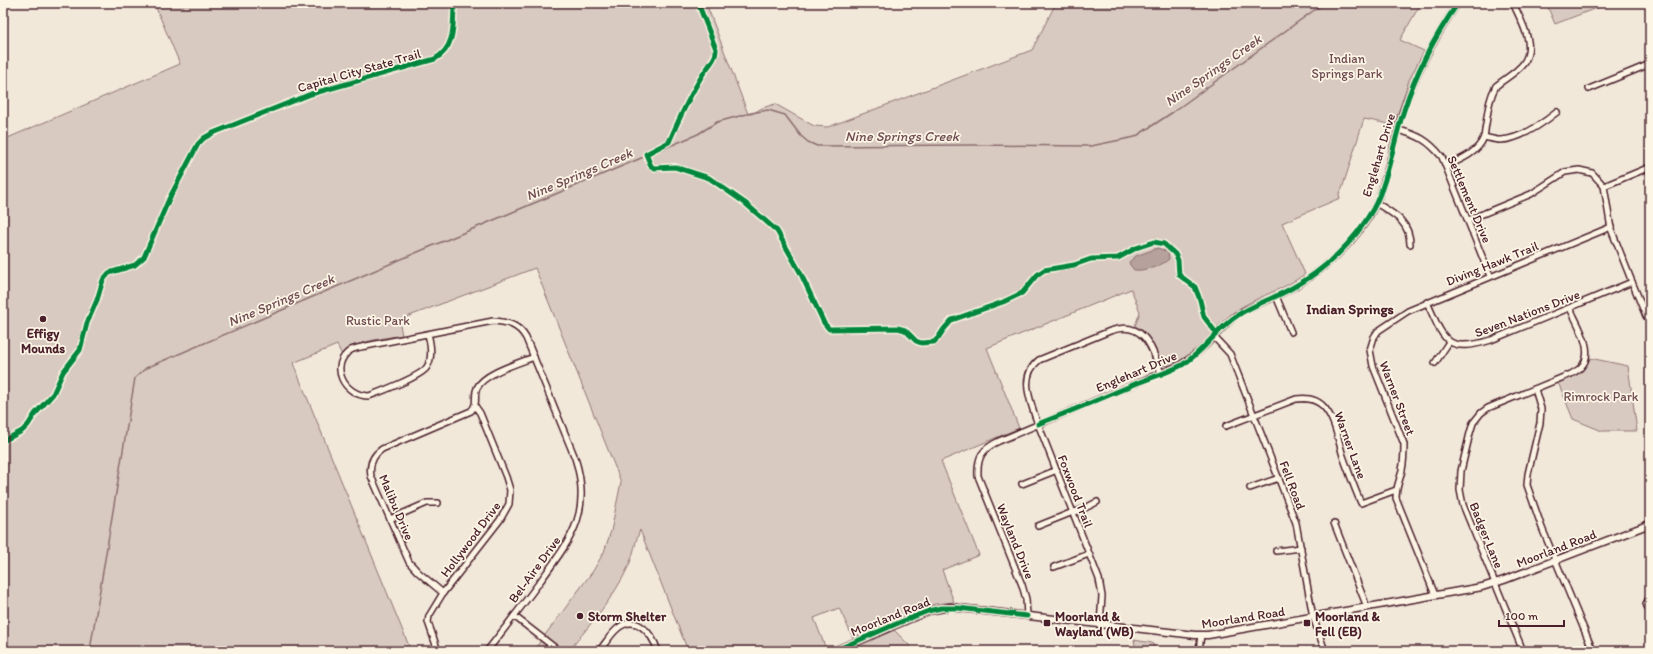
<svg xmlns="http://www.w3.org/2000/svg" width="1653" height="654" viewBox="0 0 1653 654" font-family="Itim,sans-serif">
  <style>
    .green { fill: #d8cac0; stroke: #917476 }
    .water { fill: #b6a19c; stroke: #8b6d6f }
    .lines { fill: none; stroke-linecap: round; stroke-linejoin: round }
    .stream { stroke: #8b6d6f; stroke-width: 1.5 }
    .minor-casing { stroke: #4a1f2b; stroke-width: 8 }
    .tertiary-casing { stroke: #4a1f2b; stroke-width: 9 }
    .minor { stroke: #fcf5e5; stroke-width: 5 }
    .tertiary { stroke: #fcf5e5; stroke-width: 6 }
    .cycleway-casing { stroke: #fcf5e5; stroke-width: 8 }
    .cycleway { stroke: #00873e; stroke-width: 5 }
    .poi-dot { fill: #4a1f2b; stroke: #fcf5e5; stroke-width: 1.5 }
    .labels { text-anchor: middle; stroke-width: 3.5; stroke-linejoin: round; paint-order: stroke }
    .park-label { font-size: 13px; fill: #6e4a50; stroke: #fcf5e5 }
    .street-label { font-size: 13px; fill: #4a1f2b; stroke: #fcf5e5 }
    .poi-label { font-size: 13px; font-weight: bold; fill: #4a1f2b; stroke: #fcf5e5; text-anchor: start }
    .water-label { font-size: 14px; font-style: italic; fill: #704c53; stroke: #fcf5e5 }
    .neighbourhood-label { font-size: 14px; font-weight: bold; fill: #4a1f2b; stroke: #fcf5e5 }
  </style>
  <rect width="100%" height="100%" fill="#f1e8da"/>
  <filter id="ink" filterUnits="userSpaceOnUse"><feTurbulence type="fractalNoise" baseFrequency=".025" numOctaves="2"/><feDisplacementMap in="SourceGraphic" scale="8" xChannelSelector="R" yChannelSelector="G"/><feConvolveMatrix kernelMatrix="1 2 1 2 8 2 1 2 1" color-interpolation-filters="sRGB"/></filter>
  <g filter="url(#ink)">
    <g class="green">
      <path d="M154 3H706L748 114H752L762 108 775 104 814 126 828 127 1032 50 1056 3H1421L1400 40 1424 51 1409 80 1394 125 1364 119 1342 189 1339 194 1340 198 1282 223 1305 274C1285 289 1261 295 1240 308 1220 320 1208 340 1190 354 1183 359 1171 368 1163 365 1152 350 1155 336 1135 326L1140 312 1131 289 987 348 1019 428 941 461 979 555 942 570 954 602 936 604 928 606 853 638 839 608 814 618 826 649 823 651H688L640 530C635 541 634 554 629 565 615 597 590 624 569 651H533L593 571 604 552 611 531 621 482 535 268 399 320 402 335C382 339 357 340 342 355L337 345 293 363 411 651H3V140L180 64Z"/>
      <polygon points="1546,3 1595,3 1599,7 1555,24"/>
      <path d="M1590 358 1628 366 1637 431H1602L1573 419 1558 382C1572 376 1585 373 1590 358Z"/>
      <polygon points="894,630 912,648 913,651 848,651"/>
      <polygon points="1134,640 1152,643 1157,651 1136,651"/>
    </g>
    <path class="water" d="M1158 248 1168 252 1169 259C1160 267 1145 271 1134 270L1130 265 1129 262 1136 256Z"/>
    <g class="lines">
      <polyline class="stream" points="91,651 91,644 132,396 135,378 146,368 432,246 658,151 698,134 717,122 751,113 768,110 785,115 801,136 808,142 817,146 973,145 1091,146 1135,137 1173,112 1324,3"/>
      <g class="minor-casing">
        <g id="minor">
          <polyline points="1589,89 1650,64"/>
          <path d="M1398 130C1418 135 1428 140 1442 157L1490 276"/>
          <path d="M1484 137C1489 138 1495 140 1500 140 1520 140 1542 124 1557 112"/>
          <path d="M1446 166C1460 160 1478 153 1484 137 1485 133 1485 128 1486 124 1488 111 1489 98 1496 86 1504 79 1516 73 1523 64 1537 46 1521 21 1513 3"/>
          <polyline points="1604,186 1650,167"/>
          <path d="M1376 203C1392 213 1410 221 1410 244"/>
          <polyline points="1468,220 1531,194 1565,172 1579,170 1592,173 1604,186 1611,229 1632,282 1646,316 1650,321"/>
          <polyline points="1276,296 1291,332"/>
          <path d="M1427 302C1444 340 1446 354 1491 340L1632 282"/>
          <path d="M428 334C431 345 433 357 427 367 422 376 380 392 369 396 344 396 328 365 351 350 355 348 361 347 366 346L493 321C508 322 519 325 526 338L575 458C593 514 570 540 539 583 522 606 505 628 487 651"/>
          <polyline points="1214,337 1230,354 1296,523 1313,617 1325,651"/>
          <polyline points="1435,363 1449,342"/>
          <polyline points="1535,389 1541,409 1540,423 1528,474 1527,485 1542,528 1593,651"/>
          <path d="M1226 426 1296 399C1305 398 1314 398 1322 405 1335 417 1338 440 1343 456 1349 472 1354 488 1361 503L1396 490"/>
          <polyline points="1022,484 1057,470"/>
          <polyline points="1250,488 1279,478"/>
          <polyline points="390,519 427,503 438,503"/>
          <polyline points="1334,523 1367,607"/>
          <polyline points="1038,526 1073,512 1079,511 1097,502"/>
          <polyline points="1276,551 1301,548"/>
          <polyline points="1054,567 1089,554"/>
          <path d="M443 593 418 572 409 562 371 476C369 465 372 456 382 449L471 411C479 403 473 396 477 388 484 373 519 363 534 357"/>
          <path d="M1435 595 1396 498C1396 486 1400 481 1402 470 1404 461 1404 453 1404 444L1373 366 1370 350 1374 337 1378 331 1408 311 1611 227"/>
          <polyline points="1650,596 1646,604 1650,613"/>
          <polyline points="514,616 559,651"/>
          <path d="M1027 616 1026 599 1022 585 978 476C977 457 982 449 999 441L1180 365C1193 357 1203 349 1213 338 1221 330 1228 322 1237 315 1251 306 1268 301 1283 293 1319 276 1359 240 1376 204 1389 174 1393 141 1403 111 1416 72 1435 37 1458 3"/>
          <path d="M1100 624 1102 596 1099 579 1035 416C1029 397 1020 375 1039 360L1110 331C1144 319 1152 348 1161 373"/>
          <polyline points="438,651 428,622 429,616 443,593 500,520 509,504 510,490 506,477 480,413 475,406"/>
          <path d="M599 651C605 644 610 635 617 629 636 612 652 634 658 651"/>
          <polyline points="1199,651 1201,635"/>
          <path d="M1523 651 1463 505 1460 490 1461 471 1470 433 1473 423 1481 413 1488 408 1571 374C1574 372 1579 370 1581 367 1596 352 1577 324 1570 308"/>
        </g>
      </g>
      <g class="tertiary-casing">
        <polyline id="tertiary" points="834,651 928,611 950,607 1195,635 1208,635 1482,587 1504,580 1650,524"/>
      </g>
      <use href="#minor" class="minor"/>
      <use href="#tertiary" class="tertiary"/>
      <g class="cycleway-casing">
        <g id="cycleway">
          <path d="M698 3 716 49C717 58 708 66 703 74 690 95 679 119 669 142L646 154 651 166 654 168 675 167 709 178 745 203 777 231 800 272 824 323 829 329 898 328 905 330 916 341 921 343 934 342 938 338 944 329 952 320 1003 302 1022 293 1037 275 1044 270 1074 265 1091 259 1118 258 1136 248 1154 242 1164 244 1175 254 1178 260 1179 275 1195 287 1200 300 1204 317 1214 330"/>
          <path d="M1038 424C1071 411 1103 398 1135 384 1150 378 1167 373 1182 365 1204 352 1217 328 1238 315 1255 304 1275 298 1292 288 1324 271 1355 241 1373 209 1389 179 1393 142 1404 110 1416 72 1435 36 1458 3"/>
          <path d="M3 441 22 431 28 425 35 414 53 394 63 372 80 350 87 323 97 300 103 280 109 273 135 265 144 257 169 199 198 144 204 138 213 133 311 94 435 59C456 47 453 24 454 3"/>
          <polyline points="834,651 903,621 928,611 941,608 958,608 1027,616"/>
        </g>
      </g>
      <use href="#cycleway" class="cycleway"/>
    </g>
  </g>
  <g class="poi-dot">
    <circle cx="43" cy="319" r="4"/>
    <circle cx="580" cy="616" r="4"/>
    <rect x="1043" y="619" width="8" height="8" rx="2"/>
    <rect x="1303" y="619" width="8" height="8" rx="2"/>
  </g>
  <g class="labels">
    <g class="park-label">
      <text x="1347" y="63">Indian<tspan x="1347" dy="15">Springs Park</tspan></text>
      <text x="378" y="325">Rustic Park</text>
      <text x="1601" y="401">Rimrock Park</text>
    </g>
    <g class="street-label">
      <text transform="translate(359 70) rotate(-16)" y="5">Capital City State Trail</text>
      <text transform="translate(1378 155) rotate(-73)" y="5">Englehart Drive</text>
      <text transform="translate(1470 199) rotate(67)" y="5">Settlement Drive</text>
      <text transform="translate(1492 263) rotate(-22)" y="5">Diving Hawk Trail</text>
      <text transform="translate(1527 313) rotate(-21)" y="5">Seven Nations Drive</text>
      <text transform="translate(1136 371) rotate(-23)" y="5">Englehart Drive</text>
      <text transform="translate(1398 398) rotate(69)" y="5">Warner Street</text>
      <text transform="translate(1351 445) rotate(70)" y="5">Warner Lane</text>
      <text transform="translate(1293 485) rotate(69)" y="5">Fell Road</text>
      <text transform="translate(1076 491) rotate(69)" y="5">Foxwood Trail</text>
      <text transform="translate(397 507) rotate(67)" y="5">Malibu Drive</text>
      <text transform="translate(1487 535) rotate(68)" y="5">Badger Lane</text>
      <text transform="translate(470 539) rotate(-53)" y="5">Hollywood Drive</text>
      <text transform="translate(1016 541) rotate(68)" y="5">Wayland Drive</text>
      <text transform="translate(1556 548) rotate(-21)" y="5">Moorland Road</text>
      <text transform="translate(534 569) rotate(-54)" y="5">Bel-Aire Drive</text>
      <text transform="translate(890 616) rotate(-22)" y="5">Moorland Road</text>
      <text transform="translate(1243 617) rotate(-9)" y="5">Moorland Road</text>
    </g>
    <g class="poi-label">
      <text x="43" y="338" text-anchor="middle">Effigy<tspan x="43" dy="15">Mounds</tspan></text>
      <text x="588" y="621">Storm Shelter</text>
      <text x="1055" y="621">Moorland &amp;<tspan x="1055" dy="15">Wayland (WB)</tspan></text>
      <text x="1315" y="621">Moorland &amp;<tspan x="1315" dy="15">Fell (EB)</tspan></text>
    </g>
    <g class="water-label">
      <text transform="translate(1213 70) rotate(-35)" y="5">Nine Springs Creek</text>
      <text x="902" y="141">Nine Springs Creek</text>
      <text transform="translate(579 174) rotate(-23)" y="5">Nine Springs Creek</text>
      <text transform="translate(281 300) rotate(-23)" y="5">Nine Springs Creek</text>
    </g>
    <g class="neighbourhood-label">
      <text x="1350" y="314">Indian Springs</text>
    </g>
  </g>
  <rect width="1653" height="654" fill="none" stroke="#fcf5e5" stroke-width="16"/>
  <rect x="8" y="8" width="1637" height="638" fill="none" stroke="#4a1f2b" stroke-width="1.5" filter="url(#ink)"/>
  <path d="M1499 620v6h65v-6" fill="none" stroke="#4a1f2b" stroke-width="2"/>
  <text x="1505" y="620" font-size="12" fill="#4a1f2b" stroke="#fcf5e5" stroke-width="3" paint-order="stroke">100 m</text>
</svg>
